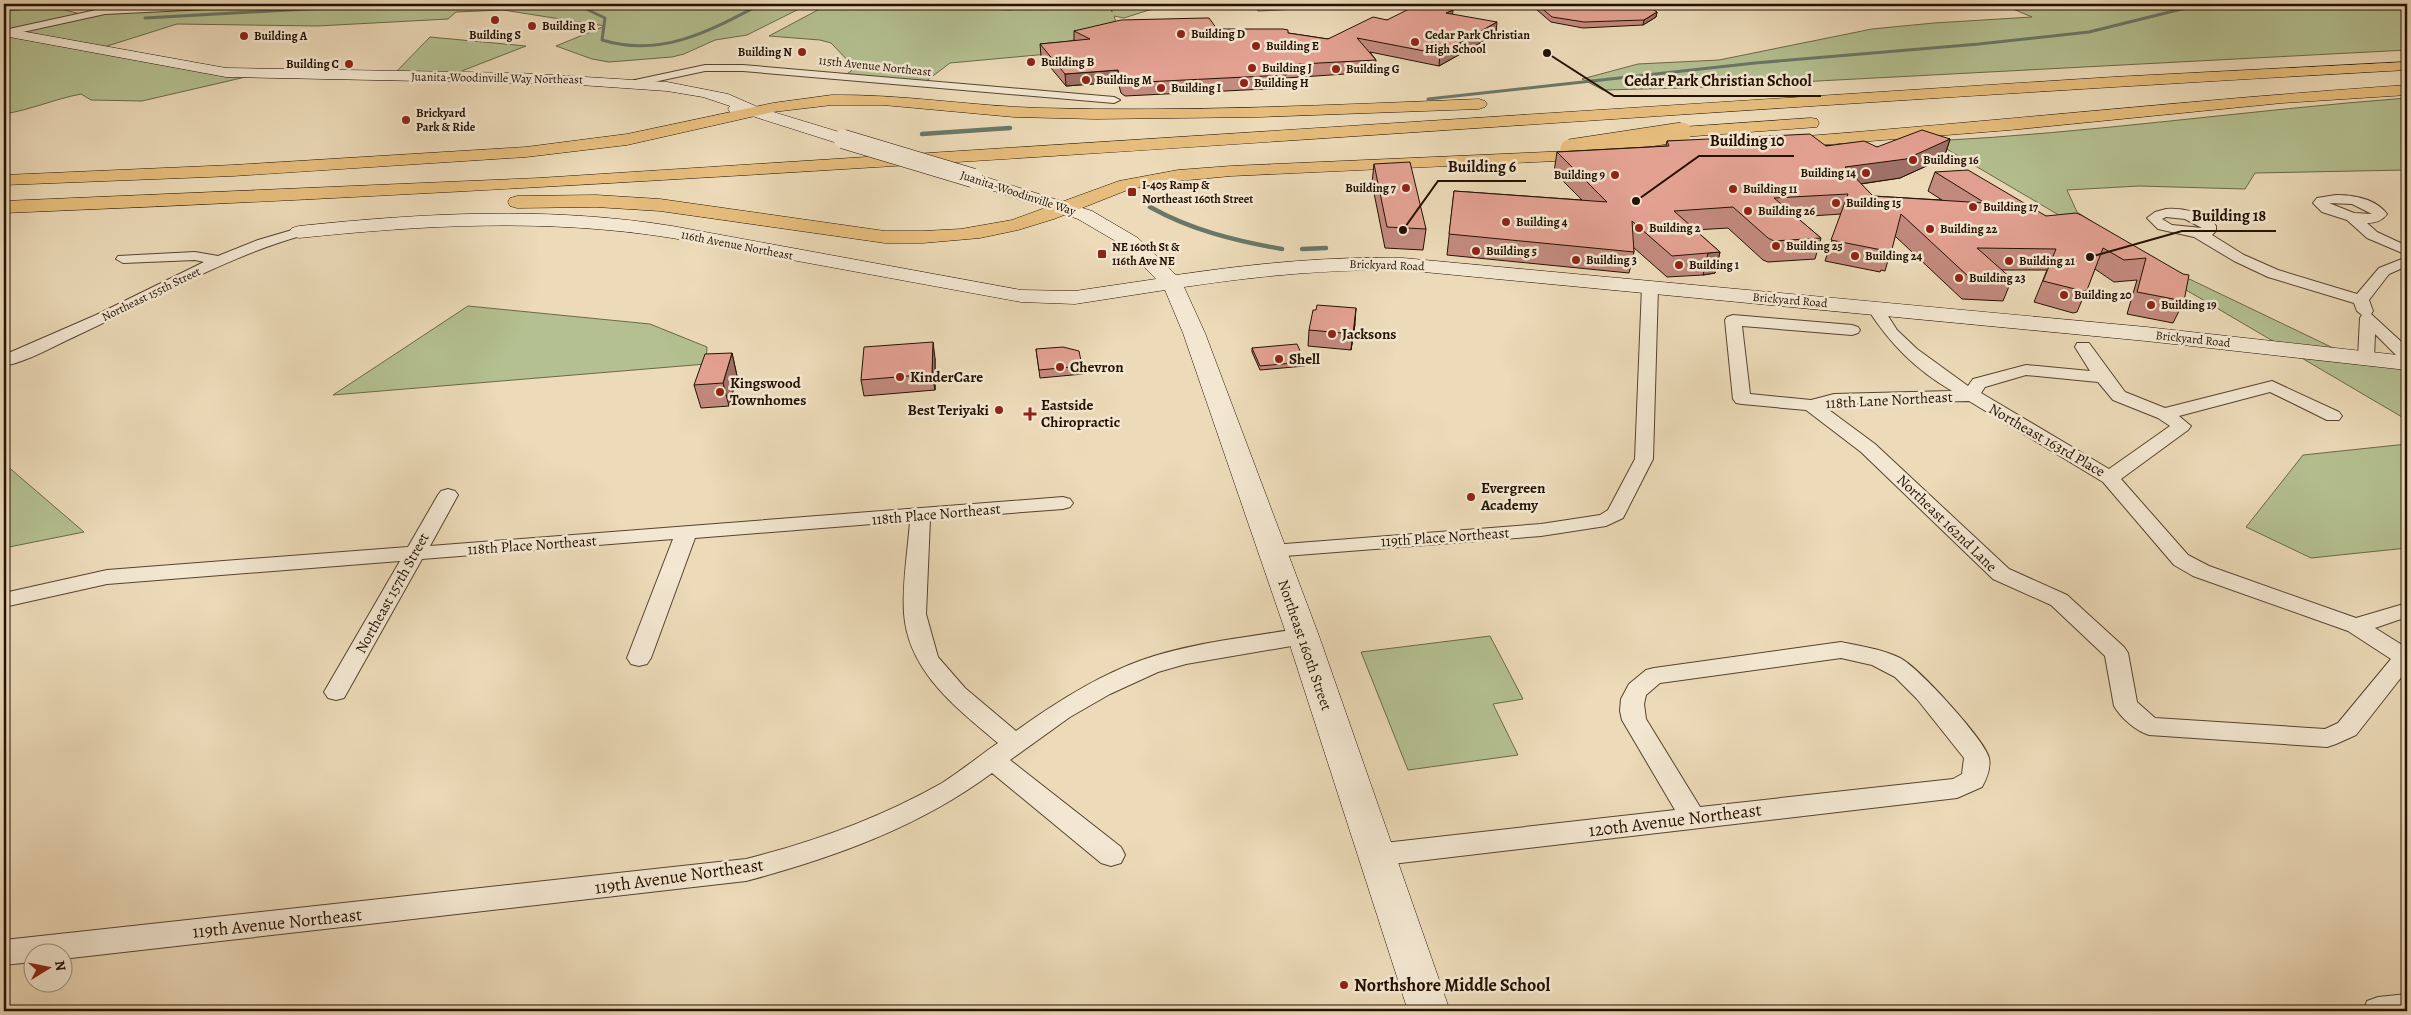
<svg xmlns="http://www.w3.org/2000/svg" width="2411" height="1015" viewBox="0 0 2411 1015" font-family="Alegreya,serif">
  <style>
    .green { fill: #b4c091; stroke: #6c6848 }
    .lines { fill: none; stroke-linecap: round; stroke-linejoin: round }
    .stream-far1 { stroke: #6a7768; stroke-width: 3 }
    .stream { stroke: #6a7768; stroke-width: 4.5 }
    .street-casing { stroke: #56432e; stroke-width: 2 }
    .secondary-casing { stroke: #241100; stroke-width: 1 }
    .highway-casing { stroke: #241100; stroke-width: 1 }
    .street { fill: #f3e7d1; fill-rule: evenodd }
    .secondary { fill: #f3e7d1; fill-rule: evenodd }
    .highway { fill: #e6bd7c; fill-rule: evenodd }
    .secondary-bridge-casing { stroke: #241100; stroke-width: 20; stroke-linecap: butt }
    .highway-bridge-casing { stroke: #241100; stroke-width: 20; stroke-linecap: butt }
    .secondary-bridge { stroke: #f3e7d1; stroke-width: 19 }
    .highway-bridge { stroke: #e6bd7c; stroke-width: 19 }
    .wall { fill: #c38a7e; stroke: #241100 }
    .shaded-wall { fill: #9f7166; stroke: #241100 }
    .building { fill: #e3a192; stroke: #241100 }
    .poi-dot { fill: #8f2418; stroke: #f3e7d1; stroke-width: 2 }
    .labels { text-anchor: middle; stroke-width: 5; stroke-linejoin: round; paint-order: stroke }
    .far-poi-label { font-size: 12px; font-weight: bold; fill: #241100; stroke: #f3e7d1; text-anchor: start }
    .far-street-label { font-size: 12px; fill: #241100; stroke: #f3e7d1 }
    .poi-label { font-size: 15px; font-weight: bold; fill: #241100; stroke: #f3e7d1; text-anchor: start }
    .street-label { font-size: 15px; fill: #241100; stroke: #f3e7d1 }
    .near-street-label { font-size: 18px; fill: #241100; stroke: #f3e7d1 }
    .near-poi-label { font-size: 18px; font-weight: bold; fill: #241100; stroke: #f3e7d1; text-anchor: start }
    .leader { fill: none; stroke: #241100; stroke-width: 2 }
    .callout-dot { fill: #241100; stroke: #f3e7d1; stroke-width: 2 }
    .callout-label { font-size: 16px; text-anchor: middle; font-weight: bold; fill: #241100; stroke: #f3e7d1; stroke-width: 5; stroke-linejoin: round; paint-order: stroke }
  </style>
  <rect width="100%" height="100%" fill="#ecdab8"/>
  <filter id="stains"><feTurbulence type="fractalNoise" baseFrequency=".004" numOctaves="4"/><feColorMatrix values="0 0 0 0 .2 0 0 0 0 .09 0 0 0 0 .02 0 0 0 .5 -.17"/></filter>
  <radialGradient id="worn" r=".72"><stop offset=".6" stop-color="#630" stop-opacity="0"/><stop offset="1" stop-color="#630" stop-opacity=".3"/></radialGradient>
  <g class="green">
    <path d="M247 4H809L747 35 715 40 684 54 672 57 609 62 592 59 556 46 605 26 503 10 456 12 448 19 317 26 177 24 104 47 250 76 142 101 91 100 81 94C55 99 30 110 4 114V80L8 78 4 76V11L54 7 84 15 124 9Z"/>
    <polygon points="829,4 1109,4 1112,12 1111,4 1200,4 1149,10 1124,18 1114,16 1118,30 1056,44 1070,52 950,63 921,85 843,77 855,68 831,43 820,40 769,36"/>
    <polygon points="1253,4 1353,4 1356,6 1258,11"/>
    <polygon points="2001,4 2407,4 2407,50 1685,88 1603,90 1582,79 1638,64 1719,60 1872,29 1934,23 2032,17"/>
    <polygon points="430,37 526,46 454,74 394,74"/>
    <path d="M2407 98V170L2255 173 2245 189 2139 186 2067 190 2077 212 2156 263 2352 357 2407 363V420L1933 141C2091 133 2249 110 2407 98Z"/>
    <polygon points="468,306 650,324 707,347 706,364 333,395"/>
    <polygon points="2407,444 2407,548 2311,558 2246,527 2303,455"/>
    <polygon points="6,465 84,532 4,548 4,466"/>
    <polygon points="1490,636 1523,699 1493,704 1518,755 1408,770 1361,652"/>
  </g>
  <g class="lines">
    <g class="stream-far1">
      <polyline points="484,4 487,4"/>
      <path d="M561 4 580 6 605 18 602 40C661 58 710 31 761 4"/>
      <polyline points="900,4 1009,9 1074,4"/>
      <polyline points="145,18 342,7 455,4"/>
      <polyline points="1428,99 1755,63 1979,44 2089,32 2202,4"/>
    </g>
    <g class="stream">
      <polyline points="922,134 1010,128"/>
      <path d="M1150 207C1191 230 1236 241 1282 249"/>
      <polyline points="1302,249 1326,248"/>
    </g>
    <g class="street-casing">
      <g id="street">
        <polygon points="194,4 253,4 248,7 105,14 9,35 4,32 9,29 105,8"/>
        <polygon points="705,65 743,65 1114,97 1120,100 1114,103 743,71 705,71 635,86 629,83 635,80"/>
        <path d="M2336 195C2354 195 2376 199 2387 214 2382 221 2375 223 2367 223L2377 232 2407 246V255L2367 238 2347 220 2322 212 2313 203 2317 198ZM2329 203 2352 204 2372 214 2354 213Z"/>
        <path d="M2166 209C2182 208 2206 212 2216 226V231L2212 235 2244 255 2278 270 2357 294 2379 268 2407 257V266L2389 274 2369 300 2373 311 2371 314 2407 347V361L2401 360 2375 334 2374 358 2372 362H2360L2358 358 2360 318 2362 315 2357 311 2354 303 2268 277 2234 261 2194 237 2158 229 2147 218 2155 212ZM2166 217 2185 219 2202 228 2172 225 2162 219Z"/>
        <path d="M299 228 304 229 306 232 304 235C224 257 152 301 78 335 54 346 29 361 4 366V355L96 315 204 262 195 260 123 263 116 259 118 256 195 252 218 256 258 240Z"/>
        <polygon points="1650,282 1658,287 1653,459 1623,518 1606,526 1541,536 1272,557 1265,556 1262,551 1265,546 1272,545 1541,524 1600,515 1608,510 1635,459 1642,287"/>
        <path d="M1875 303 1881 305 1897 330 1917 349 1968 386 1973 379 2026 365 2090 371 2075 347 2077 343H2089L2125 392 2165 408 2272 381 2339 412 2342 416 2339 420H2327L2270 392 2179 416 2191 426 2188 430 2121 479 2188 555 2209 566 2356 618 2407 603V617L2375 628 2407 648V670L2356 735 2336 744 2327 747 2149 735C2136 731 2121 718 2114 706L2105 656 2051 605 1993 579 1861 452 1806 410 1742 404 1736 403 1733 399 1725 320 1727 317 1733 315 1852 325 1858 327 1860 330 1858 333 1852 335 1742 326 1750 394 1811 400 1834 394 1952 391C1915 369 1890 344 1867 308L1869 305ZM2026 375 2098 382 2113 400 2158 418 2170 426 2109 469 1981 393 1985 387ZM1969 401 2103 482 2174 565 2193 576 2348 631 2391 659 2338 723 2325 729 2155 718 2137 702 2128 653 2124 647 2067 595 2009 569 1875 444 1825 407 1834 404Z"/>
        <path d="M448 489 455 491 458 495 430 546 1063 497 1070 499 1073 503 1070 507 1063 509 930 519 926 614 938 657 965 688 1016 731C1055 703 1097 676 1142 660 1193 642 1250 637 1303 628L1311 631 1314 636 1311 641 1303 644 1186 664 1158 672 1110 694 1070 717 1010 760 1121 847 1125 855 1121 863 1111 866 1101 863 992 773C919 827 833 858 746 881L62 959V952H32V962L4 965V940L746 859C814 842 880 818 942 783 961 771 979 756 998 743 957 708 908 672 904 613 902 584 908 550 910 521L695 538 651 658 647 664 639 666 631 664 627 658 673 539 422 559 344 698 336 700 328 698 324 692 400 561 107 584 4 607V593L107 570 408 547 438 495 441 491Z"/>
        <path d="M1841 642C1860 646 1882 649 1900 658 1918 667 1985 740 1989 758 1991 768 1987 778 1982 787L1957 798 1375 866 1365 863 1361 855 1365 847 1375 844 1675 810 1622 720 1620 711 1621 699 1629 684 1646 670 1654 668ZM1841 658 1872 665 1895 677 1917 699 1964 758 1962 774 1953 779 1700 807 1646 719 1644 704 1646 695 1660 683Z"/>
        <polygon points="2407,994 2407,1011 2363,1011 2367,1001 2378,997"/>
      </g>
    </g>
    <g class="secondary-casing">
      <g id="secondary">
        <polygon points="4,28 226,68 519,73 667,82 728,94 760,108 849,135 851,139 849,143 837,143 752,116 730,112 728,109 730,106 703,97 667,91 566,84 226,77 4,36"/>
        <path d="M973 173 1092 211 1138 238 1176 275C1252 264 1327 256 1403 258L2146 327 2407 356V370L2146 341 1403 270C1329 269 1257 276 1184 287L1205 333 1319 636 1450 1011H1408L1287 636 1183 333 1165 290 1075 304 1021 302 672 238C547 218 424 225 299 238L292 236 289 232 292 228 299 226C424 213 547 206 672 226L1021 290 1075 291 1156 279 1124 246 1078 219 967 182 964 178 967 174Z"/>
      </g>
    </g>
    <g class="highway-casing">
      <g id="highway">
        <path d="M2407 62V70C1606 114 806 181 4 213V201L539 178 2113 77Z"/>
        <path d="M2407 85V95L2282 103 2010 130 1782 148 1776 147 1773 143 1776 139 1782 138C1991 122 2199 99 2407 85Z"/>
        <path d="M832 95C902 94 970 106 1040 108 1186 112 1333 105 1479 99L1485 101 1487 104 1485 107 1479 109 1259 117 1095 119 1014 117 883 105H832L773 112 627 145 526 157 233 176 4 185V175L233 165 526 147 627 134 773 103Z"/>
        <polygon points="1811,118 1817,119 1819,123 1817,127 1682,137 1676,136 1674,132 1676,128 1682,127"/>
        <polygon points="1594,150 1600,151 1603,155 1600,159 1231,176 1178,181 1130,189 1054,219 1018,230 980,238 923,243 885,243 660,211 596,207 517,208 510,206 508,202 510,198 517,196 596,195 660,199 885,231 923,231 961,229 1012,220 1119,181 1178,170 1231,166"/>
      </g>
    </g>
    <use href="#street" class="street"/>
    <use href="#secondary" class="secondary"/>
    <use href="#highway" class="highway"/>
    <g class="secondary-bridge-casing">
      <polyline id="secondary-bridge" points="843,139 973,178"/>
    </g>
    <g class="highway-bridge-casing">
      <polyline id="highway-bridge" points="1570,149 1682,132"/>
    </g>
    <use href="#secondary-bridge" class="secondary-bridge"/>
    <use href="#highway-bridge" class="highway-bridge"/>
  </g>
  <g class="wall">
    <polygon points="1538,5 1657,12 1656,17 1643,25 1583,28 1551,22 1537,10"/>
    <polygon points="1452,14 1496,34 1439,66 1370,52 1376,60 1375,72 1286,78 1285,88 1125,96 1121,93 1118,82 1066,86 1041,56 1040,44 1074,41 1074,31 1217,29 1288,33 1328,39 1387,20"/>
    <polygon points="1950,139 1944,158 1900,178 1861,184 1873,196 1942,200 1928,191 1935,172 2046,216 2183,274 2184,301 2173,323 2127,314 2137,280 2114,282 2095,269 2077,312 2073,313 2034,302 2047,270 2001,270 2012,279 2003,301 1962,299 1895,236 1885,271 1881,270 1880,272 1825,261 1841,214 1796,217 1821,238 1815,259 1768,262 1763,260 1728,228 1695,230 1720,252 1715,273 1703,275 1667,277 1633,247 1634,252 1629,273 1447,255 1454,191 1582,200 1554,172 1557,152 1666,146 1667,141 1877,147"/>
    <polygon points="1374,164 1426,229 1423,250 1385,248 1372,183"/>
    <polygon points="1355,324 1351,350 1308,346 1309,330"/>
    <polygon points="1252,348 1305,362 1305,366 1260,370 1252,352"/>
    <polygon points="1036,349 1082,366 1083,374 1040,378"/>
    <polygon points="732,353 737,376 729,406 701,408 694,385"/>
    <polygon points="935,358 935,390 864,396 861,380"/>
  </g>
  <g class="shaded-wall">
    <polygon points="1453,10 1452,21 1446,13"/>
    <polygon points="1657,12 1656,17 1643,25 1644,20"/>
    <polygon points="1497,22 1496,34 1439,66 1440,54"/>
    <polygon points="1118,70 1118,82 1066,86 1065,74"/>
    <polygon points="1950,139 1944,158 1900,178 1839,187 1845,167"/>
    <polygon points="1720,252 1715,273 1703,275 1708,253"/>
    <polygon points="1356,308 1355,324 1351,350 1353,334"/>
    <polygon points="933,342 935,358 935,390 932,374"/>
    <polygon points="732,353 737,376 729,406 723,383"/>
  </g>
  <g class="building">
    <polygon points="1419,4 1453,10 1446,13 1497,22 1440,54 1357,38 1376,60 1282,65 1286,75 1124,83 1121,80 1118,70 1065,74 1040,44 1090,39 1074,31 1121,20 1205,18 1209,18 1217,29 1283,29 1288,30 1288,33 1328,39 1373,17 1387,20"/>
    <polygon points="1540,4 1645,4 1657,12 1644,20 1584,22 1552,17 1538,5"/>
    <polygon points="1922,130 1950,139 1906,159 1845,167 1873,196 1985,203 1935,172 1968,170 2046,216 2076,213 2081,215 2183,274 2189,275 2184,301 2137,292 2146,258 2124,260 2103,248 2087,290 2083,291 2043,281 2056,249 1977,248 2012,279 1970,278 1901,214 1892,249 1888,249 1887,251 1831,240 1848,194 1774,198 1821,238 1774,241 1768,238 1733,207 1674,211 1720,252 1672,256 1632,221 1634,252 1449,234 1454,191 1607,202 1557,152 1669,146 1667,141 1810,134 1826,146 1864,141 1877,147"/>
    <polygon points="1410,162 1426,229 1387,227 1374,164"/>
    <polygon points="1317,305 1356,308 1353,334 1309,330 1313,310 1316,310"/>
    <polygon points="933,342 932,374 861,380 864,347"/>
    <polygon points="1297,344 1305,362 1260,366 1252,348"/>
    <polygon points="1063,347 1079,351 1082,366 1039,370 1036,349"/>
    <polygon points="732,353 723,383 694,385 705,354"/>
  </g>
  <g class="poi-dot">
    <circle cx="495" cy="20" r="5"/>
    <circle cx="532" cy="26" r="5"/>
    <circle cx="1181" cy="34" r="5"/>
    <circle cx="244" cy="36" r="5"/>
    <circle cx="1415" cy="42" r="5"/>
    <circle cx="1256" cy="46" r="5"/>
    <circle cx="802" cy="52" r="5"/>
    <circle cx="1031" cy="62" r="5"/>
    <circle cx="349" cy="64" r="5"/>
    <circle cx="1252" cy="68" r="5"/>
    <circle cx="1336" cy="69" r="5"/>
    <circle cx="1086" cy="80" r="5"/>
    <circle cx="1244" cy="83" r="5"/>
    <circle cx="1161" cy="88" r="5"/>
    <circle cx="406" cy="120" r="5"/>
    <circle cx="1913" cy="160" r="5"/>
    <circle cx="1866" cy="173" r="5"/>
    <circle cx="1615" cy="175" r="5"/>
    <circle cx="1406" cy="188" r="5"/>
    <circle cx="1733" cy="189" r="5"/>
    <rect x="1127" y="187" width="10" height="10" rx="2.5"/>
    <circle cx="1836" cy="203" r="5"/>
    <circle cx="1973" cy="207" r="5"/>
    <circle cx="1748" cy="211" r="5"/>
    <circle cx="1506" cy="222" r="5"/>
    <circle cx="1639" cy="228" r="5"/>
    <circle cx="1930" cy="229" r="5"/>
    <circle cx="1776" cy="246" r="5"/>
    <circle cx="1476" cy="251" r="5"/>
    <rect x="1097" y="249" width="10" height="10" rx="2.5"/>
    <circle cx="1855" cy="256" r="5"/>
    <circle cx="1576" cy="260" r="5"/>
    <circle cx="2009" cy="261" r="5"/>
    <circle cx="1679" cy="265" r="5"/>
    <circle cx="1959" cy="278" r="5"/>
    <circle cx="2064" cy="295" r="5"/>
    <circle cx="2151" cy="305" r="5"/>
    <circle cx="1332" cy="334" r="5"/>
    <circle cx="1279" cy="359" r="5"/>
    <circle cx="1060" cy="367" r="5"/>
    <circle cx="900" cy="377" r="5"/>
    <circle cx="720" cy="392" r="5"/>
    <circle cx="999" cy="410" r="5"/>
    <path d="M1027.5 406.5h5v5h5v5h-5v5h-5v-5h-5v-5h5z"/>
    <circle cx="1471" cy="497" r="5"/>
    <circle cx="1344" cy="985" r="5"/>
  </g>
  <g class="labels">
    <g class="far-poi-label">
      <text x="542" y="30">Building R</text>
      <text x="1191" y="38">Building D</text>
      <text x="495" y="39" text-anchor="middle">Building S</text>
      <text x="1425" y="39">Cedar Park Christian<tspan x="1425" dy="14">High School</tspan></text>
      <text x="254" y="40">Building A</text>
      <text x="1266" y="50">Building E</text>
      <text x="792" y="56" text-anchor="end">Building N</text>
      <text x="1041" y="66">Building B</text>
      <text x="339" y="68" text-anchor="end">Building C</text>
      <text x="1262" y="72">Building J</text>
      <text x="1346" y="73">Building G</text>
      <text x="1096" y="84">Building M</text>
      <text x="1254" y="87">Building H</text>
      <text x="1171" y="92">Building I</text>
      <text x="416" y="117">Brickyard<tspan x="416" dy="14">Park &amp; Ride</tspan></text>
      <text x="1923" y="164">Building 16</text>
      <text x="1856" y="177" text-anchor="end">Building 14</text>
      <text x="1605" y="179" text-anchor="end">Building 9</text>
      <text x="1142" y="189">I-405 Ramp &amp;<tspan x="1142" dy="14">Northeast 160th Street</tspan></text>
      <text x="1396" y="192" text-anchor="end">Building 7</text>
      <text x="1743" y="193">Building 11</text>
      <text x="1846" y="207">Building 15</text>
      <text x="1983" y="211">Building 17</text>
      <text x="1758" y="215">Building 26</text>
      <text x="1516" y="226">Building 4</text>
      <text x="1649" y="232">Building 2</text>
      <text x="1940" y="233">Building 22</text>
      <text x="1786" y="250">Building 25</text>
      <text x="1112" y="251">NE 160th St &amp;<tspan x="1112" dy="14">116th Ave NE</tspan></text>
      <text x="1486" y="255">Building 5</text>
      <text x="1865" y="260">Building 24</text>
      <text x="1586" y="264">Building 3</text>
      <text x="2019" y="265">Building 21</text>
      <text x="1689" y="269">Building 1</text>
      <text x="1969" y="282">Building 23</text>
      <text x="2074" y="299">Building 20</text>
      <text x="2161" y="309">Building 19</text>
    </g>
    <g class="far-street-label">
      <text transform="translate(875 66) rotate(6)" y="4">115th Avenue Northeast</text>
      <text transform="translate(497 78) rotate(1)" y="4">Juanita-Woodinville Way Northeast</text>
      <text transform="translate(1018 193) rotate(18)" y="4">Juanita-Woodinville Way</text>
      <text transform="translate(737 245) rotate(11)" y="4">116th Avenue Northeast</text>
      <text transform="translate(1387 265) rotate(2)" y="4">Brickyard Road</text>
      <text transform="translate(151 294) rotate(-26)" y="4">Northeast 155th Street</text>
      <text transform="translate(1790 300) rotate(5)" y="4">Brickyard Road</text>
      <text transform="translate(2193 339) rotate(6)" y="4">Brickyard Road</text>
    </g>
    <g class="poi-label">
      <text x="1342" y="339">Jacksons</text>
      <text x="1289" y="364">Shell</text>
      <text x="1070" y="372">Chevron</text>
      <text x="910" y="382">KinderCare</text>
      <text x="730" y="388">Kingswood<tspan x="730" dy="17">Townhomes</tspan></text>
      <text x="1041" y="410">Eastside<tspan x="1041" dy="17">Chiropractic</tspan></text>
      <text x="989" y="415" text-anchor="end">Best Teriyaki</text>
      <text x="1481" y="493">Evergreen<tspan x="1481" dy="17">Academy</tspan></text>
    </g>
    <g class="street-label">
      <text transform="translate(1889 400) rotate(-3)" y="5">118th Lane Northeast</text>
      <text transform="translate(2047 440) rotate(30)" y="5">Northeast 163rd Place</text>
      <text transform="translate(936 514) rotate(-5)" y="5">118th Place Northeast</text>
      <text transform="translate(1947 523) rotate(44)" y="5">Northeast 162nd Lane</text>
      <text transform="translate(1445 537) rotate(-4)" y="5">119th Place Northeast</text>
      <text transform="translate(532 545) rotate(-4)" y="5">118th Place Northeast</text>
      <text transform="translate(392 593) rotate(-61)" y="5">Northeast 157th Street</text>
      <text transform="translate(1305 645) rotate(71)" y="5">Northeast 160th Street</text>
    </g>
    <g class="near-street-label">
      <text transform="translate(1675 820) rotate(-7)" y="6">120th Avenue Northeast</text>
      <text transform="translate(679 876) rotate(-8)" y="6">119th Avenue Northeast</text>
      <text transform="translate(277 923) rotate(-6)" y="6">119th Avenue Northeast</text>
    </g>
    <g class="near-poi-label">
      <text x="1354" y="991">Northshore Middle School</text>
    </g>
  </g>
  <path class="leader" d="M1547 53L1614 96H1821M1636 201L1699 156H1794M1403 230L1438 181H1526M2090 257L2182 231H2276"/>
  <g class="callout-dot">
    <circle cx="1547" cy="53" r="5"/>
    <circle cx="1636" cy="201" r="5"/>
    <circle cx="1403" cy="230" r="5"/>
    <circle cx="2090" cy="257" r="5"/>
  </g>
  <g class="callout-label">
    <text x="1718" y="86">Cedar Park Christian School</text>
    <text x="1747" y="146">Building 10</text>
    <text x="1482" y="172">Building 6</text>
    <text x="2229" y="221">Building 18</text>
  </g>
  <rect width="2411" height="1015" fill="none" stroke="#ecdab8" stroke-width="20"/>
  <rect x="5" y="5" width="2401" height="1005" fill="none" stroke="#241100" stroke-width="2.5"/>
  <rect x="10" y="10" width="2391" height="995" fill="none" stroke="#241100"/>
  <g transform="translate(48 968) rotate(80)"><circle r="24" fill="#f3e7d1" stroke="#a0917d"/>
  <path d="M0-4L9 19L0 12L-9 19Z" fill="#8f2418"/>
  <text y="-8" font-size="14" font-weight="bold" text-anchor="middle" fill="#241100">N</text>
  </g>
  <rect width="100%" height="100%" filter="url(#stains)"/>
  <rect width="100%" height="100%" fill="url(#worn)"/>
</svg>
